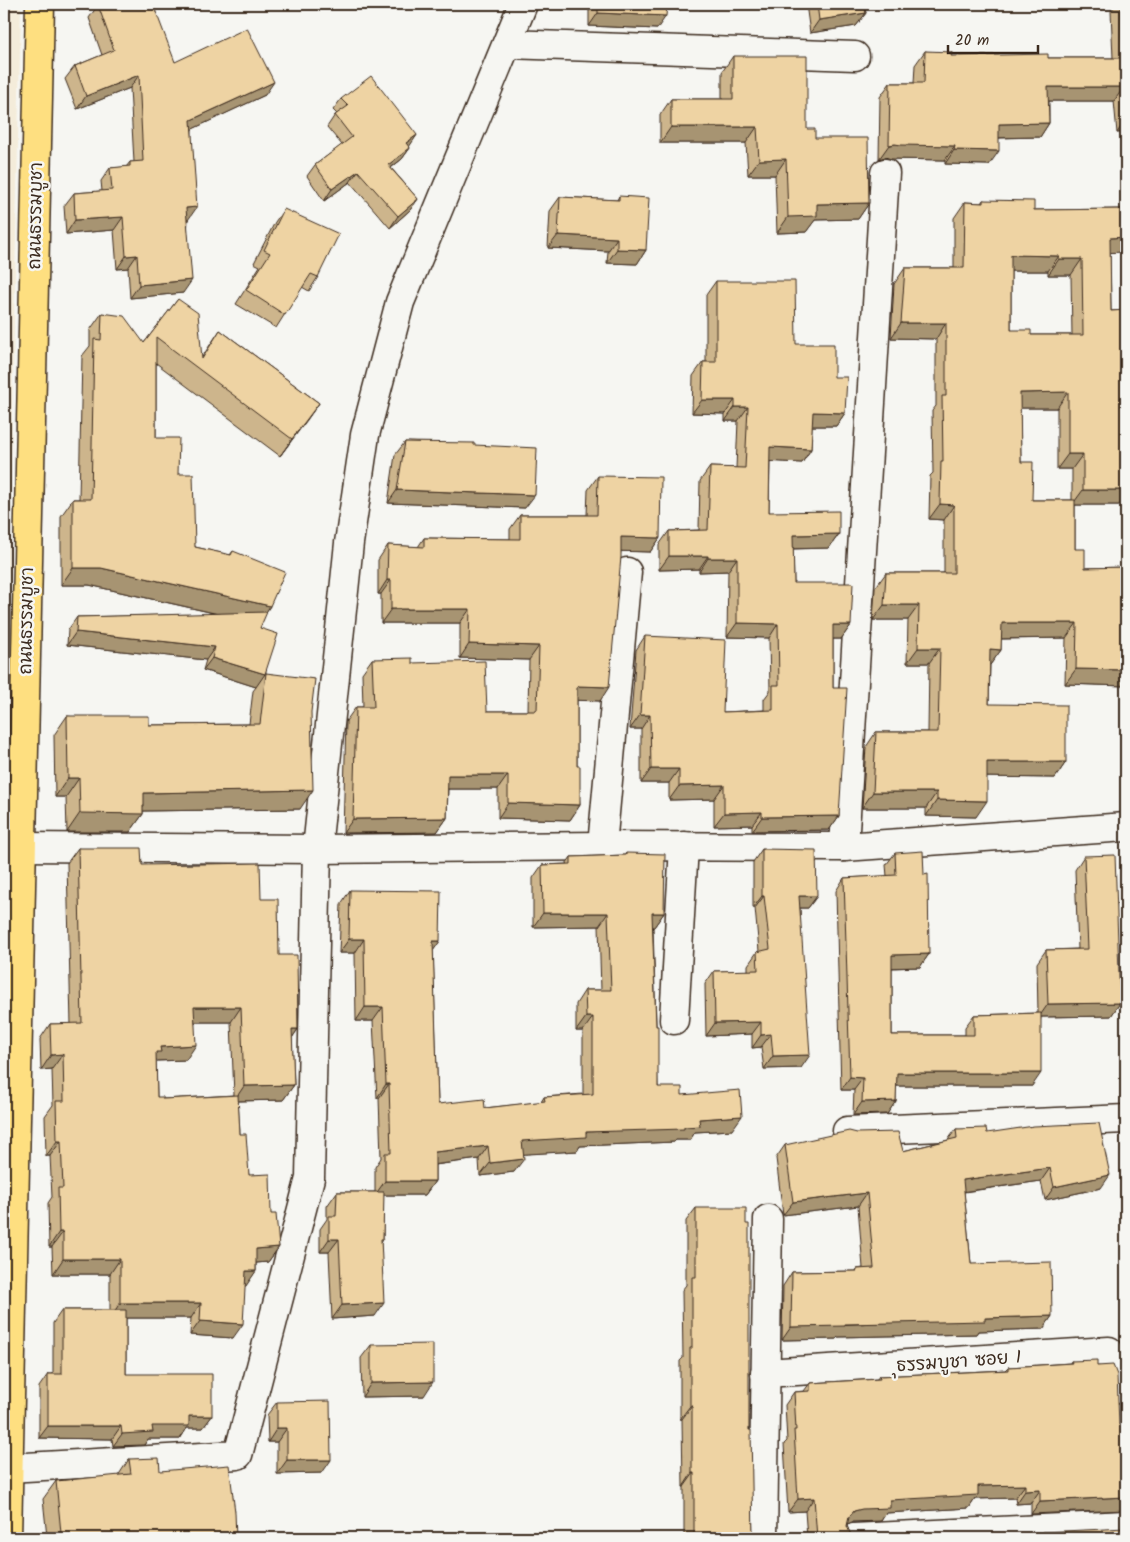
<svg xmlns="http://www.w3.org/2000/svg" width="1130" height="1542" viewBox="0 0 1130 1542" font-family="Kalam,'Playpen Sans Thai',sans-serif">
  <style>
    .built { fill: #f4ecda }
    .lines { fill: none; stroke-linecap: round; stroke-linejoin: round }
    .minor-casing { stroke: #3b2a1e; stroke-width: 31 }
    .major-casing { stroke: #3b2a1e; stroke-width: 31 }
    .minor { stroke: #f6f6f2; stroke-width: 28 }
    .major { stroke: #fedf80; stroke-width: 28 }
    .wall { fill: #cdb58c; stroke: #3b2a1e; fill-rule: evenodd }
    .shaded-wall { fill: #a79472; stroke: #3b2a1e }
    .building { fill: #eed3a3; stroke: #3b2a1e; fill-rule: evenodd }
    .labels { text-anchor: middle; stroke-width: 5; stroke-linejoin: round; paint-order: stroke }
    .street-label { font-size: 18px; fill: #3b2a1e; stroke: #f6f6f2 }
  </style>
  <rect width="100%" height="100%" fill="#f6f6f2"/>
  <filter id="ink" filterUnits="userSpaceOnUse"><feTurbulence type="fractalNoise" baseFrequency=".02" numOctaves="2"/><feDisplacementMap in="SourceGraphic" scale="10" xChannelSelector="R" yChannelSelector="G"/><feConvolveMatrix kernelMatrix="1 2 1 2 8 2 1 2 1" color-interpolation-filters="sRGB"/></filter>
  <g filter="url(#ink)">
    <polygon class="built" points="4,4 21,4 4,786"/>
    <g class="lines">
      <g class="minor-casing">
        <g id="minor">
          <polyline points="507,44 855,56"/>
          <polyline points="4,803 22,804"/>
          <polyline points="602,846 627,572"/>
          <polyline points="21,847 317,849 602,846 844,847 1126,827"/>
          <polyline points="844,847 885,173"/>
          <polyline points="674,1020 684,846"/>
          <polyline points="847,1131 1126,1119"/>
          <polyline points="765,1373 1109,1351 1126,1391"/>
          <polyline points="8,1468 238,1455 310,1178 317,849 349,543 365,435 400,302 523,4"/>
          <polyline points="763,1538 768,1219"/>
          <polyline points="853,1538 1126,1525"/>
        </g>
      </g>
      <g class="major-casing">
        <polyline id="major" points="7,1538 40,4"/>
      </g>
      <use href="#minor" class="minor"/>
      <use href="#major" class="major"/>
    </g>
    <g class="wall">
      <polygon points="315,4 325,4 317,8"/>
      <polygon points="589,4 667,4 657,29 589,26"/>
      <polygon points="806,4 864,4 866,13 856,26 810,33"/>
      <polygon points="1116,4 1126,4 1126,132 1117,133 1114,101 1049,101 1049,123 1040,137 999,138 989,165 945,164 945,160 891,159 885,157 879,159 880,97 890,83 914,83 915,65 925,51 951,56 1048,58 1113,58 1111,11"/>
      <polygon points="98,5 175,62 265,95 192,129 188,220 183,293 130,298 128,268 117,269 114,230 66,234 64,206 74,193 102,191 101,181 110,168 126,167 130,162 134,162 130,88 77,109 65,79 75,66 102,55 89,18"/>
      <polygon points="733,56 807,129 869,203 858,219 815,220 806,232 777,233 775,175 748,175 746,143 660,143 660,115 671,99 722,99 722,72"/>
      <polygon points="341,99 417,135 409,146 410,148 402,159 391,168 418,199 410,210 390,228 350,182 324,201 307,176 315,165 342,145 327,127 335,115 337,114 333,110"/>
      <polygon points="619,196 646,250 637,264 607,263 608,251 548,248 550,211 560,197 617,200"/>
      <path d="M983 200 1034 210 1123 209 1125 207H1126L1110 253 1111 311 1126 310V496L1119 505H1075V549L1085 568 1126 567V686L1065 684 1066 638 1001 639V650L990 665 989 704 1066 762 1055 778 987 777 976 817 926 816V808H862L866 747 876 732H928L929 663H907L908 620H873L875 588 886 573H944V520L929 519 930 476 933 473 932 411 936 406V339L891 338 894 284 905 268H954V218L965 202 981 203ZM1011 271H1048V275H1071L1072 335H1031L1011 330ZM1020 408H1057V469H1072V500H1032L1021 462Z"/>
      <polygon points="284,209 318,277 309,291 302,287 276,328 236,304 260,266 254,263 275,222"/>
      <polygon points="716,281 796,344 834,377 845,413 836,426 812,426 811,449 802,463 770,461 769,512 839,534 829,548 793,549 794,583 851,625 841,639 833,639 833,688 839,816 829,830 752,831 752,825 714,826 714,799 669,800 669,783 641,783 641,729 630,729 636,650 645,636 723,712 764,710 764,699 770,691 769,638 727,637 728,571 699,572 699,569 659,570 659,545 669,531 699,530 700,481 710,467 736,468 738,421 725,421 725,414 692,413 693,376 703,362 706,362 706,295"/>
      <polygon points="178,299 202,357 220,330 319,403 280,456 156,363 156,438 178,474 195,547 230,555 233,551 270,606 266,612 260,628 266,673 300,809 143,811 143,814 130,832 67,832 66,797 55,797 54,735 67,716 149,725 249,724 253,691 256,687 203,670 206,660 67,645 68,630 77,617 218,614 89,585 61,585 61,516 73,499 79,499 82,356 90,346 90,330 102,313 144,343"/>
      <polygon points="405,442 474,445 525,508 388,503 395,455"/>
      <polygon points="598,476 660,538 650,552 621,551 600,701 577,700 577,766 580,805 570,820 498,818 498,789 448,789 447,818 437,832 343,833 346,721 356,707 363,707 362,673 372,659 412,663 487,711 528,711 529,660 460,658 460,623 381,623 381,594 378,594 378,560 388,545 418,547 424,538 510,539 510,529 520,515 587,515 588,490"/>
      <path d="M78 848 142 865 261 899 279 955 298 1029 292 1038 294 1085 283 1100 238 1101 240 1134 249 1175 271 1214 279 1247 268 1262 256 1263V1271L245 1286 233 1338 190 1335 191 1318H126V1374L212 1416 203 1428H187L180 1439H148L144 1445 113 1446 112 1439 39 1438V1387L48 1374H53V1323L62 1310H110V1274H53L52 1247H49L48 1203 52 1197 50 1156H46L45 1116 53 1105 52 1069 41 1070 40 1039 50 1024H71L67 863ZM195 1022H231L234 1095 163 1099 157 1097 156 1061 186 1060Z"/>
      <polygon points="762,849 817,896 808,908 800,908 801,1068 764,1069 761,1047 752,1048 752,1034 706,1036 705,984 714,971 748,971 748,965 757,952 759,951 755,908 753,908 753,862"/>
      <polygon points="626,853 664,913 654,927 653,927 658,1087 682,1095 732,1130 695,1132 690,1140 676,1140 674,1142 580,1146 577,1151 523,1154 514,1172 480,1176 479,1159 435,1165 435,1181 425,1195 383,1195 383,1239 381,1242 375,1316 332,1319 329,1252 320,1252 320,1229 327,1219 327,1206 337,1192 375,1192 375,1167 381,1158 379,1098 377,1098 373,1021 356,1021 355,953 339,953 341,904 350,890 440,941 433,950 438,1104 485,1108 541,1102 544,1097 583,1094 583,1031 576,1031 576,1004 585,990 601,990 599,926 533,927 533,878 542,865 566,864 571,857 625,855"/>
      <polygon points="895,853 929,954 920,967 892,968 892,1035 965,1035 965,1027 974,1015 1038,1013 1037,963 1046,950 1078,949 1075,870 1084,856 1120,1003 1111,1016 1041,1017 1032,1086 896,1086 896,1101 887,1114 853,1115 854,1090 841,1090 836,891 844,878 887,876 886,865"/>
      <polygon points="956,1129 987,1133 1101,1188 1045,1200 1041,1181 964,1192 971,1264 1052,1316 1043,1329 978,1331 976,1334 838,1337 836,1339 782,1340 783,1286 792,1272 856,1271 857,1269 863,1268 858,1206 783,1215 776,1158 785,1145 903,1151 948,1140"/>
      <polygon points="696,1208 749,1430 753,1538 684,1538 684,1487 683,1487 682,1419 680,1419 680,1361 683,1358 682,1290 686,1285 686,1221"/>
      <polygon points="371,1345 424,1396 362,1397 361,1358"/>
      <polygon points="1071,1361 1097,1366 1119,1425 1031,1514 1031,1503 1016,1504 1015,1498 975,1499 969,1508 886,1513 881,1521 852,1522 847,1524 847,1526 850,1533 855,1538 807,1538 805,1511 788,1512 784,1444 787,1441 785,1405 794,1392 804,1391 810,1383 877,1379 879,1376 1006,1370 1009,1367 1070,1363"/>
      <polygon points="277,1402 322,1473 277,1474 277,1442 268,1442 267,1415"/>
      <polygon points="129,1459 160,1471 236,1538 46,1538 47,1537 43,1499 56,1481 118,1476"/>
      <polygon points="1042,1532 1126,1538 1037,1538"/>
    </g>
    <g class="shaded-wall">
      <polygon points="320,4 325,4 317,8"/>
      <polygon points="598,13 666,16 657,29 589,26"/>
      <polygon points="866,13 856,26 810,33 819,20"/>
      <polygon points="139,75 130,88 77,109 86,96"/>
      <polygon points="274,82 265,95 182,134 191,120"/>
      <polygon points="1048,87 1124,87 1114,101 1039,101"/>
      <polygon points="1126,119 1126,132 1117,133"/>
      <polygon points="1049,123 1040,137 989,138 999,124"/>
      <polygon points="671,127 757,127 746,143 660,143"/>
      <polygon points="417,135 409,147 406,143"/>
      <polygon points="895,144 955,146 945,160 891,159 885,157 879,159 889,145"/>
      <polygon points="410,148 402,159 380,176 388,165"/>
      <polygon points="954,150 999,151 989,165 945,164"/>
      <polygon points="786,159 775,175 748,175 759,160"/>
      <polygon points="358,171 350,182 324,201 332,189"/>
      <polygon points="418,199 410,210 390,228 398,216"/>
      <polygon points="869,203 858,219 815,220 806,232 777,233 788,217 817,204"/>
      <polygon points="197,207 188,220 177,221 186,208"/>
      <polygon points="123,217 114,230 66,234 75,220"/>
      <polygon points="558,235 617,238 608,251 548,248"/>
      <polygon points="1126,237 1126,252 1099,253 1110,238"/>
      <polygon points="617,249 646,250 637,264 607,263"/>
      <polygon points="137,255 128,268 117,269 126,256"/>
      <polygon points="1011,255 1059,256 1048,271 1000,271"/>
      <polygon points="1059,259 1082,259 1071,275 1048,275"/>
      <polygon points="192,280 183,293 130,298 139,285"/>
      <polygon points="901,323 946,323 936,339 891,338"/>
      <polygon points="1068,392 1057,408 1009,408 1020,393"/>
      <polygon points="702,400 735,400 725,414 692,413"/>
      <polygon points="319,403 307,420 280,456 292,439"/>
      <polygon points="735,407 748,407 738,421 725,421"/>
      <polygon points="813,412 845,413 836,426 804,426"/>
      <polygon points="770,447 811,449 802,463 760,461"/>
      <polygon points="1068,454 1083,454 1072,469 1057,469"/>
      <polygon points="397,490 535,495 525,508 388,503"/>
      <polygon points="1083,490 1126,490 1126,496 1119,505 1072,505"/>
      <polygon points="940,504 954,505 944,520 929,519"/>
      <polygon points="839,534 829,548 783,549 793,535"/>
      <polygon points="621,537 660,538 650,552 611,551"/>
      <polygon points="669,556 708,556 699,569 659,570"/>
      <polygon points="708,558 737,558 728,571 699,572"/>
      <polygon points="73,568 101,568 270,606 259,623 89,585 61,585"/>
      <polygon points="387,580 391,580 381,594 378,594"/>
      <polygon points="884,605 919,605 908,620 873,620"/>
      <polygon points="391,609 470,609 460,623 381,623"/>
      <polygon points="737,623 778,624 769,638 727,637"/>
      <polygon points="1002,623 1077,623 1066,638 991,639"/>
      <polygon points="833,625 851,625 841,639 823,639"/>
      <polygon points="76,632 215,647 206,660 67,645"/>
      <polygon points="469,644 539,646 529,660 460,658"/>
      <polygon points="918,648 940,648 929,663 907,663"/>
      <polygon points="990,649 1001,650 990,665 979,665"/>
      <polygon points="212,658 265,674 256,687 203,670"/>
      <polygon points="1076,669 1126,670 1126,686 1065,684"/>
      <polygon points="577,686 609,687 600,701 568,700"/>
      <polygon points="640,715 650,715 641,729 630,729"/>
      <polygon points="987,762 1066,762 1055,778 977,777"/>
      <polygon points="651,769 679,769 669,783 641,783"/>
      <polygon points="448,775 508,775 498,789 438,789"/>
      <polygon points="68,778 79,778 66,797 55,797"/>
      <polygon points="724,785 714,799 669,800 679,786"/>
      <polygon points="313,790 300,809 141,811 143,814 130,832 67,832 80,813 144,793"/>
      <polygon points="873,792 937,792 926,808 862,808"/>
      <polygon points="937,800 987,801 976,817 926,816"/>
      <polygon points="508,803 580,805 570,820 498,818"/>
      <polygon points="762,812 752,825 714,826 724,813"/>
      <polygon points="839,816 829,830 752,831 762,817"/>
      <polygon points="447,818 437,832 343,833 353,819"/>
      <polygon points="762,896 764,896 755,908 753,908"/>
      <polygon points="799,896 817,896 808,908 790,908"/>
      <polygon points="543,913 608,913 599,926 533,927"/>
      <polygon points="652,913 664,913 654,927 643,927"/>
      <polygon points="349,939 364,939 355,953 339,953"/>
      <polygon points="433,941 440,941 431,954"/>
      <polygon points="929,954 920,967 883,968 892,955"/>
      <polygon points="1120,1003 1111,1016 1039,1017 1048,1004"/>
      <polygon points="194,1007 241,1007 231,1022 184,1022"/>
      <polygon points="365,1007 383,1007 373,1021 356,1021"/>
      <polygon points="586,1017 593,1017 583,1031 576,1031"/>
      <polygon points="761,1022 752,1034 706,1036 715,1023"/>
      <polygon points="292,1029 298,1029 288,1044"/>
      <polygon points="771,1034 761,1047 752,1048 761,1035"/>
      <polygon points="196,1045 186,1060 154,1061 156,1052 160,1047"/>
      <polygon points="63,1054 52,1069 41,1070 51,1055"/>
      <polygon points="810,1055 801,1068 764,1069 773,1056"/>
      <polygon points="897,1073 1041,1073 1032,1086 888,1086"/>
      <polygon points="850,1077 863,1078 854,1090 841,1090"/>
      <polygon points="386,1084 389,1084 379,1098 377,1098"/>
      <polygon points="294,1085 283,1100 234,1101 244,1086"/>
      <polygon points="896,1101 887,1114 853,1115 862,1102"/>
      <polygon points="742,1116 732,1130 695,1132 690,1140 676,1140 674,1142 580,1146 577,1151 513,1155 522,1141 586,1132 684,1127 699,1119"/>
      <polygon points="57,1141 61,1141 50,1156 46,1156"/>
      <polygon points="488,1146 479,1159 425,1166 435,1152"/>
      <polygon points="524,1159 514,1172 480,1176 490,1163"/>
      <polygon points="1050,1168 1041,1181 954,1193 963,1180"/>
      <polygon points="1110,1175 1101,1188 1045,1200 1054,1187"/>
      <polygon points="385,1181 435,1181 425,1195 375,1195"/>
      <polygon points="867,1193 858,1206 783,1215 793,1202"/>
      <polygon points="59,1232 63,1232 52,1247 49,1247"/>
      <polygon points="329,1239 339,1239 329,1252 320,1252"/>
      <polygon points="279,1247 268,1262 245,1264 256,1249"/>
      <polygon points="63,1259 120,1259 110,1274 53,1274"/>
      <polygon points="246,1271 256,1271 246,1286 236,1286"/>
      <polygon points="120,1303 201,1303 191,1318 110,1318"/>
      <polygon points="384,1303 375,1316 332,1319 342,1305"/>
      <polygon points="1052,1316 1043,1329 978,1331 976,1334 838,1337 836,1339 782,1340 791,1327 985,1318"/>
      <polygon points="200,1321 243,1324 233,1338 190,1335"/>
      <polygon points="433,1382 424,1396 362,1397 371,1383"/>
      <polygon points="690,1406 692,1406 682,1419 680,1419"/>
      <polygon points="189,1416 212,1416 203,1428 187,1428 180,1439 148,1439 144,1445 113,1446 122,1434"/>
      <polygon points="48,1426 121,1426 112,1439 39,1438"/>
      <polygon points="277,1428 287,1428 277,1442 268,1442"/>
      <polygon points="287,1460 331,1460 322,1473 277,1474"/>
      <polygon points="692,1473 694,1473 684,1487 683,1487"/>
      <polygon points="1025,1485 1015,1498 975,1499 969,1508 886,1513 881,1521 852,1522 845,1525 849,1517 854,1511 890,1500 978,1486"/>
      <polygon points="1040,1490 1031,1503 1016,1504 1025,1491"/>
      <polygon points="1126,1497 1126,1510 1031,1514 1040,1501"/>
      <polygon points="814,1498 805,1511 788,1512 798,1499"/>
    </g>
    <g class="building">
      <polygon points="101,4 153,4 175,62 247,28 274,82 191,120 197,207 186,208 192,280 139,285 137,255 126,256 123,217 75,220 74,193 112,190 110,168 130,166 130,162 143,161 139,75 86,96 75,66 114,50 98,5"/>
      <polygon points="598,4 667,4 666,16 598,13"/>
      <polygon points="817,4 864,4 866,13 819,20"/>
      <polygon points="1121,4 1126,4 1126,118 1124,87 1048,87 1049,123 999,124 999,151 954,150 955,146 901,145 895,144 889,145 890,83 924,83 925,51 952,52 951,56 1048,54 1048,58 1123,58"/>
      <polygon points="733,56 807,56 807,129 815,129 815,138 868,138 869,203 817,204 817,216 788,217 786,159 759,160 757,127 671,127 671,99 733,99"/>
      <polygon points="371,76 417,135 406,143 410,148 388,165 418,199 398,216 358,171 332,189 315,165 352,137 335,115 348,106 341,99"/>
      <polygon points="619,196 649,198 646,250 617,249 617,238 558,235 560,197 619,200"/>
      <path d="M983 200 1034 201V210L1125 209V207H1126V237L1110 238 1111 311 1126 310V490H1083V454H1068V392L1020 393 1021 462H1033L1032 500H1075V549H1085V568L1126 567V670L1076 669 1077 623H1002L1001 650 990 649 989 704 1066 705V762H987V801L937 800V792H873L876 732H938L940 648H918L919 605H884L886 573H954V505L940 504 941 461H943L942 396H946V323H901L905 268H964L965 202 983 203ZM1011 255 1059 256V259H1082L1083 335H1031V330H1011Z"/>
      <polygon points="284,209 339,234 318,277 311,274 285,315 246,290 270,253 264,250"/>
      <polygon points="716,281 795,281 796,344 834,344 834,377 847,377 845,413 813,412 811,449 770,447 769,512 839,511 839,534 793,535 794,583 853,583 851,625 833,625 833,688 847,688 839,816 762,817 762,812 724,813 724,785 679,786 679,769 651,769 650,715 640,715 645,636 726,640 723,712 773,710 773,685 779,685 778,624 737,623 737,558 708,558 708,556 669,556 669,531 708,530 710,467 745,468 748,407 735,407 735,400 702,400 703,362 716,362"/>
      <polygon points="178,299 198,313 202,359 220,330 319,403 292,439 156,337 156,438 179,438 178,474 193,474 195,547 231,555 233,551 285,572 270,606 101,568 73,568 73,499 91,499 94,339 101,340 102,313 124,316 144,343"/>
      <polygon points="405,442 474,443 474,445 537,448 535,495 397,490"/>
      <polygon points="598,476 661,477 660,538 621,537 621,557 609,687 577,686 577,766 580,766 580,805 508,803 508,775 448,775 447,818 353,819 356,707 374,707 372,659 412,658 412,663 485,661 487,711 535,711 535,710 537,710 539,646 469,644 470,609 391,609 391,580 387,580 388,545 424,547 424,538 520,539 520,515 597,515"/>
      <polygon points="267,612 260,628 278,634 265,674 212,658 215,647 76,632 77,617"/>
      <polygon points="266,673 315,679 311,712 313,790 144,793 144,806 143,806 143,814 80,813 79,778 68,778 67,716 149,716 149,725 260,724"/>
      <polygon points="78,848 141,848 142,865 260,863 261,899 278,899 279,955 297,955 298,1029 292,1029 294,1085 244,1086 241,1007 194,1007 196,1045 160,1047 161,1052 156,1052 157,1097 163,1097 163,1099 238,1095 240,1134 246,1134 249,1175 270,1174 271,1214 276,1214 279,1247 256,1249 256,1271 246,1271 243,1324 200,1321 201,1303 120,1303 120,1259 63,1259 63,1232 59,1232 58,1188 63,1188 61,1141 57,1141 56,1101 64,1101 63,1054 51,1055 50,1024 82,1023"/>
      <polygon points="762,849 816,850 817,896 799,896 810,1055 773,1056 771,1034 761,1035 761,1022 715,1023 714,971 758,970 757,952 770,949 764,896 762,896"/>
      <polygon points="923,851 924,875 928,874 929,954 892,955 892,1035 974,1035 974,1015 1041,1013 1041,1073 897,1073 896,1101 862,1102 863,1078 850,1077 844,878 896,875 895,853"/>
      <polygon points="626,853 665,854 664,913 652,913 656,1026 658,1026 658,1087 682,1087 682,1095 740,1090 742,1116 699,1119 700,1126 684,1127 684,1129 586,1132 586,1137 522,1141 524,1159 490,1163 488,1146 435,1152 435,1181 385,1181 385,1153 391,1153 389,1084 386,1084 383,1007 365,1007 364,939 349,939 350,890 441,891 440,941 433,941 438,1104 484,1099 485,1108 545,1101 544,1097 593,1094 593,1017 586,1017 585,990 611,990 608,913 543,913 542,865 571,864 571,857 626,855"/>
      <polygon points="1115,855 1120,1003 1048,1004 1046,950 1088,949 1084,856"/>
      <polygon points="1099,1123 1110,1175 1054,1187 1050,1168 963,1180 971,1264 1051,1262 1052,1316 985,1318 985,1321 845,1324 845,1326 791,1327 792,1272 857,1271 857,1269 874,1268 867,1193 793,1202 785,1145 849,1131 857,1133 898,1132 903,1151 957,1138 956,1129 986,1128 987,1133 1034,1126"/>
      <polygon points="337,1192 384,1192 383,1239 381,1239 384,1303 342,1305 339,1239 329,1239 329,1216 336,1216"/>
      <polygon points="696,1208 746,1208 746,1224 749,1224 749,1430 751,1430 753,1538 694,1538 694,1473 692,1473 692,1406 690,1406 690,1348 692,1348 692,1277 696,1277"/>
      <polygon points="62,1310 126,1310 126,1374 212,1374 212,1416 189,1416 189,1426 152,1426 153,1432 122,1434 121,1426 48,1426 48,1374 62,1374"/>
      <polygon points="433,1344 433,1382 371,1383 371,1345"/>
      <polygon points="1097,1360 1097,1366 1113,1365 1117,1375 1119,1425 1126,1425 1126,1497 1040,1501 1040,1490 1025,1491 1025,1485 978,1486 978,1495 890,1500 890,1508 862,1509 854,1511 849,1517 847,1526 850,1533 855,1538 817,1538 814,1498 798,1499 794,1430 796,1430 794,1392 810,1391 810,1383 880,1379 879,1376 1009,1370 1009,1367 1072,1363 1071,1361"/>
      <polygon points="330,1401 331,1460 287,1460 287,1428 277,1428 277,1402"/>
      <polygon points="159,1458 160,1471 229,1465 235,1512 236,1538 49,1538 49,1534 61,1533 56,1481 131,1474 129,1459"/>
      <polygon points="1126,1528 1126,1538 1042,1538 1042,1532"/>
    </g>
  </g>
  <g class="labels">
    <g class="street-label">
      <text transform="translate(35 216) rotate(-89)" y="6">ถนนธรรมบูชา</text>
      <text transform="translate(26 621) rotate(-89)" y="6">ถนนธรรมบูชา</text>
      <text transform="translate(959 1361) rotate(-4)" y="6">ุธรรมบูชา ซอย 1</text>
    </g>
  </g>
  <rect width="1130" height="1542" fill="none" stroke="#f6f6f2" stroke-width="20"/>
  <rect x="10" y="10" width="1110" height="1522" fill="none" stroke="#3b2a1e" stroke-width="2" filter="url(#ink)"/>
  <path d="M948 45v8h90v-8" fill="none" stroke="#3b2a1e" stroke-width="2.5"/>
  <text x="955" y="45" font-size="15" fill="#3b2a1e" stroke="#f6f6f2" stroke-width="4" paint-order="stroke">20 m</text>
</svg>
